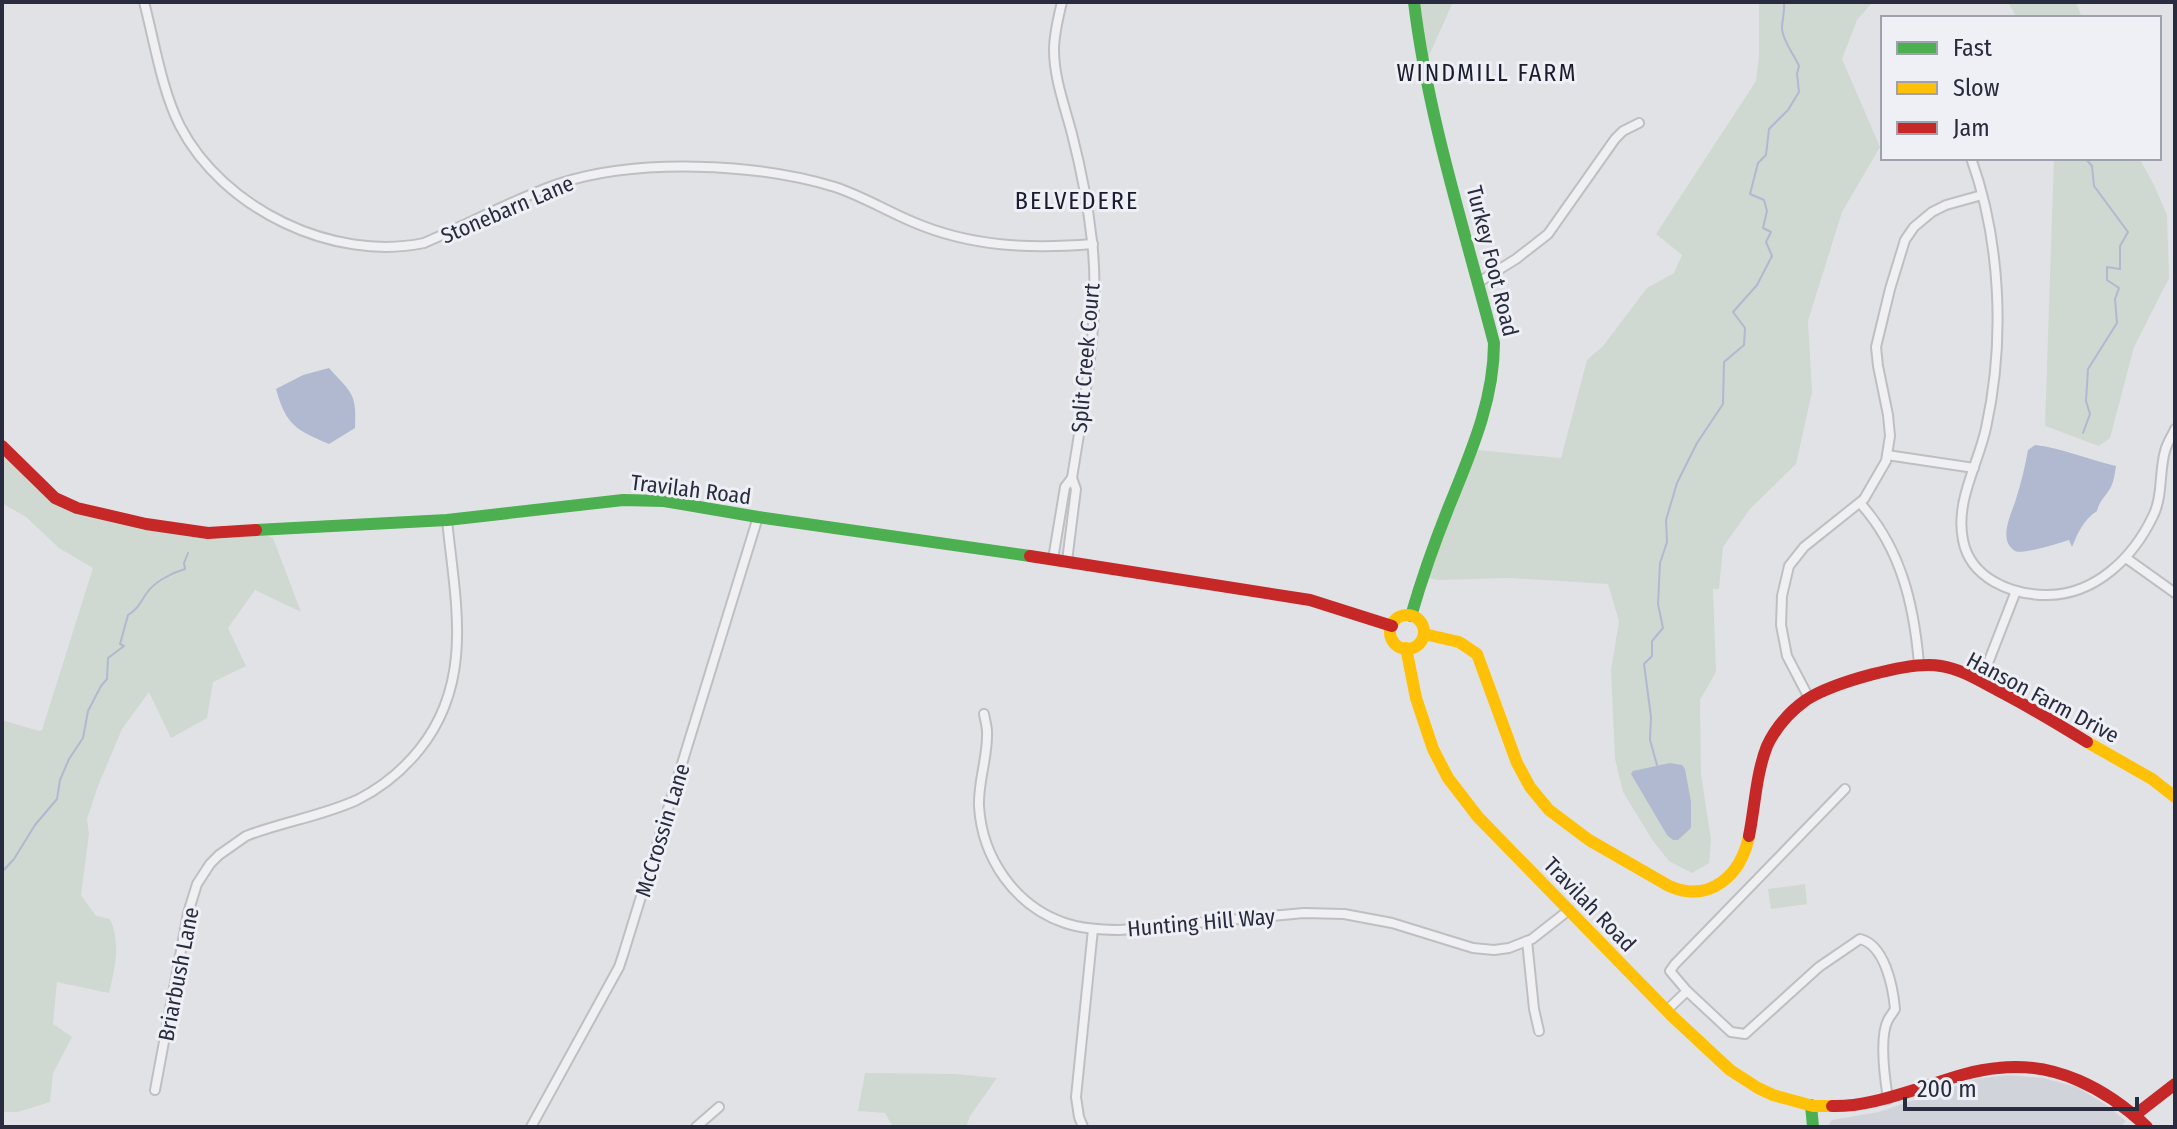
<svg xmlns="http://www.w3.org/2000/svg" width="2177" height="1129" viewBox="0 0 2177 1129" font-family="'Fira Sans Condensed',sans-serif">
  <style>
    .built { fill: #d1d3da }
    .green { fill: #cfd9d1 }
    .water { fill: #b0b9d0 }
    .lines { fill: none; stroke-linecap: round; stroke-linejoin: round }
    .stream { stroke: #b0b9d0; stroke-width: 2 }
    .street-casing { stroke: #bebfc3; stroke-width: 12 }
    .street { stroke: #f0f0f3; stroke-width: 8 }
    .fast { stroke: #4caf50; stroke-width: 12 }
    .slow { stroke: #ffc107; stroke-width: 12 }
    .jam { stroke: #c62828; stroke-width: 12 }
    .labels { text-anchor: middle; stroke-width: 6; stroke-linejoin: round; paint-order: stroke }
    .street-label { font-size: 22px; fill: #282c3e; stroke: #eef0f5 }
    .neighbourhood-label { font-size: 24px; letter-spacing: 2px; fill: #1b1d2f; stroke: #eef0f5 }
  </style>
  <rect width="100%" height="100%" fill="#e1e2e6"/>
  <polygon class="built" points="2007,1075 2043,1078 2077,1087 2106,1105 2126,1121 2120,1127 1827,1127 1832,1120 1879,1112 1976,1079"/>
  <g class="green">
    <polygon points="1414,2 1453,2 1423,69"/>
    <polygon points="1759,2 1873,2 1857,20 1842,59 1880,147 1842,212 1808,321 1812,392 1796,464 1750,509 1723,547 1719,589 1713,589 1716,672 1700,700 1701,774 1711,840 1709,863 1692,873 1669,861 1653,841 1623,792 1615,759 1611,670 1619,621 1608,584 1510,578 1438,580 1427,578 1477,450 1561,458 1587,360 1603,346 1647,288 1674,273 1682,255 1656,234 1756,81 1759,55"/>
    <polygon points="2008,2 2076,2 2082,18 2017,18"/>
    <polygon points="2054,158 2139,158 2154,185 2167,215 2169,278 2134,347 2110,438 2099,446 2045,426"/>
    <path d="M2 446 55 498 146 524 257 532 273 538 301 612 255 590 228 628 246 666 213 682 207 718 171 738 149 692 122 729 98 786 87 819 89 834 81 895 96 916 110 919C121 943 115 968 109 993L57 982 53 1024 72 1037 53 1073 50 1102 18 1112H2V720L39 731 42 730 93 568 59 548 26 517 2 503Z"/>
    <polygon points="1805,884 1807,904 1771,909 1768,889"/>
    <polygon points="865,1073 955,1074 997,1078 970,1116 966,1127 893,1127 885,1113 858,1111"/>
  </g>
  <g class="water">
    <path d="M329 368C351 393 357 392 355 428L329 444C296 430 286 425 276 389L303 375Z"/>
    <path d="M2035 445C2063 448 2089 460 2116 466 2115 472 2114 481 2111 487 2106 496 2099 501 2097 511 2083 520 2078 533 2072 547L2069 540C2060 543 2021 555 2015 551 1997 540 2012 513 2016 499 2021 483 2025 467 2028 450Z"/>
    <polygon points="1670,763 1682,765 1685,769 1691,802 1691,828 1678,840 1673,840 1667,835 1631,774 1633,771"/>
  </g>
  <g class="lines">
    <g class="stream">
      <polyline points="2083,433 2090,414 2086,401 2088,369 2117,323 2115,299 2119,288 2107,280 2107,267 2120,269 2120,246 2128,232 2094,186 2092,166 2085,158"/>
      <path d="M1657 765 1650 740 1651 717 1644 664 1652 656V641L1663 628 1658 604 1660 563 1667 542 1666 520 1677 483 1697 443 1723 404 1724 362 1744 345 1745 328 1733 312 1757 285 1772 256 1766 242 1771 232 1763 228 1767 211 1764 200 1750 194 1758 163 1766 155 1769 129 1788 110 1799 92 1797 74 1799 66C1794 54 1783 42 1782 29 1782 20 1785 12 1784 2"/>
      <path d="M2 872 14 859 35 825 57 799 60 780 69 759 83 738 88 711 101 686 107 679 108 658 124 646 120 644 128 615C137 610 140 603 146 594 154 582 171 573 185 569L184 563 188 553"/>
    </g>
    <g class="street-casing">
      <g id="street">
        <path d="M144 2C154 40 162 91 180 126 223 209 333 262 424 243 469 224 512 200 558 184 636 158 756 163 835 187 862 196 887 211 913 222 971 247 1030 249 1093 244"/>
        <path d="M1971 158C2001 241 2005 342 1986 428 1978 465 1955 501 1963 540 1970 578 2011 595 2047 595 2095 595 2133 558 2153 516 2163 496 2159 472 2165 451 2167 443 2172 436 2175 429"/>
        <polyline points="1479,282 1516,259 1548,234 1615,139 1623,131 1639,123"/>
        <polyline points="1887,455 1974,468"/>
        <path d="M1860 503C1901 548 1914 605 1919 664"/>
        <polyline points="2126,558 2175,593"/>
        <path d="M1053 559 1065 487 1072 478C1084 401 1101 319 1092 241 1088 205 1081 169 1072 134 1065 107 1054 78 1054 50 1054 34 1058 18 1062 2"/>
        <polyline points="1067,561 1076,489 1072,478"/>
        <polyline points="1981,681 2016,591"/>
        <polyline points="1809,698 1787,656 1781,625 1782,596 1789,566 1804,547 1864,499 1886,461 1890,436 1888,415 1878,366 1876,347 1890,289 1905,240 1914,227 1932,212 1946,205 1982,195"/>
        <path d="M984 714C985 720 987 726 987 732 988 757 978 781 979 806 982 858 1015 906 1065 923 1083 929 1101 930 1120 930L1304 913 1344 914 1392 923 1473 948 1494 950 1509 948 1532 939 1569 910"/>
        <polyline points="1527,941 1534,1009 1539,1031"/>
        <path d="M1687 991 1731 1032 1745 1034 1819 967 1860 939C1885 945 1893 987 1895 1009 1893 1013 1890 1016 1888 1020 1879 1037 1885 1080 1888 1099"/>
        <polyline points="1667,1010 1687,991 1670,971 1675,964 1845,789"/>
        <path d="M155 1090 188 913 197 884 210 864 219 855 246 836C282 822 322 816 357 800 381 788 402 771 419 750 475 681 455 601 447 520"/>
        <polyline points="531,1127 619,967 623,955 758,517"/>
        <polyline points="696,1127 719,1107"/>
        <polyline points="1083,1127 1079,1117 1076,1097 1093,929"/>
      </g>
    </g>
    <use href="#street" class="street"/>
    <g class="fast">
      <polyline points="256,530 447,520 623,500 664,501 758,517 1030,556"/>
      <path d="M1411 616C1422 578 1435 541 1450 504 1471 452 1494 400 1494 343 1465 231 1428 118 1414 2"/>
      <polyline points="1811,1105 1813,1127"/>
    </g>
    <g class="slow">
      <circle cx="1407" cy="632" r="17"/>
      <path d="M1424 634 1459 642 1477 654 1517 763 1530 787 1549 810 1589 840 1669 886C1710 904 1741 875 1749 836"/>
      <polyline points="1406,648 1416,698 1433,749 1448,778 1478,817 1672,1016 1730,1070 1758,1088 1773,1095 1813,1106 1832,1106"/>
      <polyline points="2087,742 2152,779 2175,797"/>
    </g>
    <g class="jam">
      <polyline points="2,446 55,498 77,508 146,524 208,533 256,530"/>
      <polyline points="1030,556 1310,600 1392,626"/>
      <path d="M1749 836C1755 806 1756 774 1767 746 1776 727 1789 712 1806 700 1832 683 1911 660 1941 666 1961 669 1980 681 1997 690 2028 706 2058 724 2087 742"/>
      <path d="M1832 1106C1864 1107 1897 1095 1927 1086 1951 1078 1974 1070 1998 1068 2055 1061 2107 1089 2147 1127"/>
      <polyline points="2135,1115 2175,1084"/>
    </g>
  </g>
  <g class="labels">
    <g class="street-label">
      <text transform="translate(507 209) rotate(-23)" y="8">Stonebarn Lane</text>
      <text transform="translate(1493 261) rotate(76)" y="8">Turkey Foot Road</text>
      <text transform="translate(1085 358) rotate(-85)" y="8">Split Creek Court</text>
      <text transform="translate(691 489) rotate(7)" y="8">Travilah Road</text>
      <text transform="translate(2043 697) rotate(28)" y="8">Hanson Farm Drive</text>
      <text transform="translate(662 830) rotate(-73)" y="8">McCrossin Lane</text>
      <text transform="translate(1590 904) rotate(46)" y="8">Travilah Road</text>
      <text transform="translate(1201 922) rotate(-5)" y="8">Hunting Hill Way</text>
      <text transform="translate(178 974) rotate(-79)" y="8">Briarbush Lane</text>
    </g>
    <g class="neighbourhood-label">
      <text x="1487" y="81">WINDMILL FARM</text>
      <text x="1077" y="209">BELVEDERE</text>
    </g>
  </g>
  <rect width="2177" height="1129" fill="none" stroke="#282c3e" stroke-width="8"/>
  <rect x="1881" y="16" width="280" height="144" fill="#eef0f5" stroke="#9fa2ac" stroke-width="2"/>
  <rect x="1897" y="42" width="40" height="12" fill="#4caf50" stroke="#9fa2ac" stroke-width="2"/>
  <text x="1953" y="56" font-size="24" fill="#282c3e">Fast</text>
  <rect x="1897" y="82" width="40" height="12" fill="#ffc107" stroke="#9fa2ac" stroke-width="2"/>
  <text x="1953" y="96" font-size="24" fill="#282c3e">Slow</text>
  <rect x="1897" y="122" width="40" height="12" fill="#c62828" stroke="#9fa2ac" stroke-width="2"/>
  <text x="1953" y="136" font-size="24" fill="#282c3e">Jam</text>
  <path d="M1905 1097v12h232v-12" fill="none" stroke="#282c3e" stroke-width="4"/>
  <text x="1917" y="1097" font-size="24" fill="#282c3e" stroke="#eef0f5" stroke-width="6" paint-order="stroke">200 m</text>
</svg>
